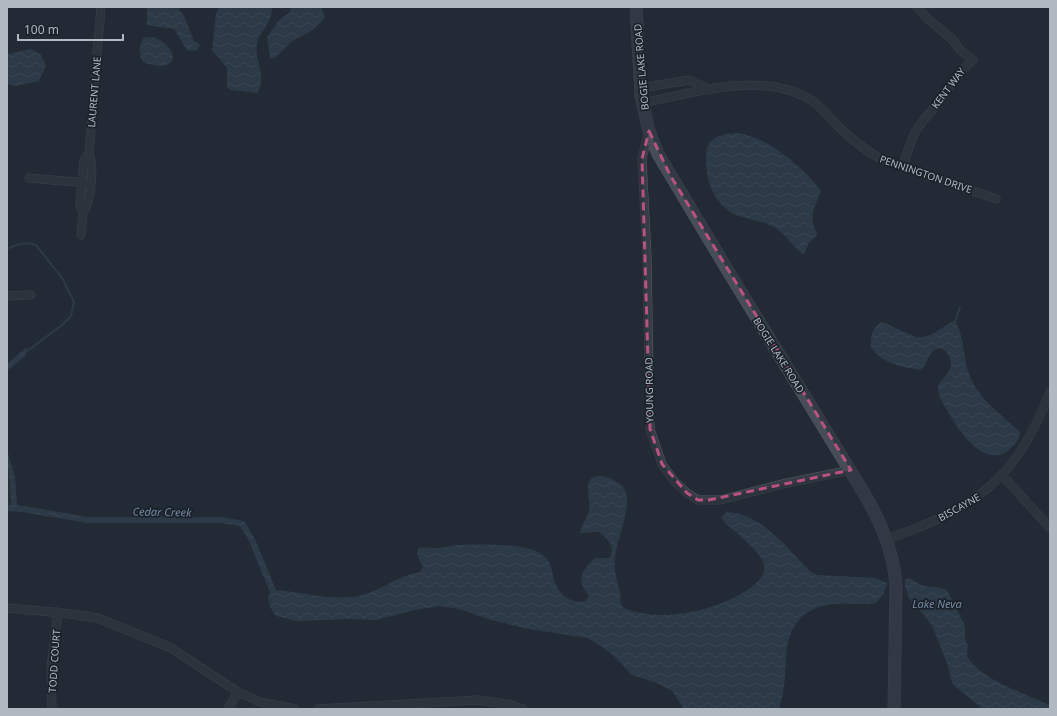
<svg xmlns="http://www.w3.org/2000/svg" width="1057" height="716" viewBox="0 0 1057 716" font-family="'Noto Sans',sans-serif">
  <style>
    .forest { fill: url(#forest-firs) }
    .water { fill: url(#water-waves) }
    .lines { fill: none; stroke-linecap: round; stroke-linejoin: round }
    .stream { stroke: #394a5d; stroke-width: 2 }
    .street-casing { stroke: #535b63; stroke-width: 9 }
    .secondary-casing { stroke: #535b63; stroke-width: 13 }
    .street { stroke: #363d46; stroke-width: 8 }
    .secondary { stroke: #444d58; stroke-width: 12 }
    .marked { fill: none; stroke: #bc507f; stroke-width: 3; stroke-dasharray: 8 5; stroke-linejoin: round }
    .labels { text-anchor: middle; stroke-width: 3.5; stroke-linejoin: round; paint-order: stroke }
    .street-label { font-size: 10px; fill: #b0b8c2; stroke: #1b222a }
    .water-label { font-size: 11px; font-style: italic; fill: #748aa3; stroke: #1b222a }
  </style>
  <defs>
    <pattern id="forest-firs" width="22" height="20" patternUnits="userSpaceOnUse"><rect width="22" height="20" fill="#273938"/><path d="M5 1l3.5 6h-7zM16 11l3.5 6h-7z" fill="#445453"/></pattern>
    <pattern id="water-waves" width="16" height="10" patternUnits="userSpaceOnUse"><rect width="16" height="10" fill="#394a5d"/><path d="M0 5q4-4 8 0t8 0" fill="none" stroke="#536273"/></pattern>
  </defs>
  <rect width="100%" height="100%" fill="#222b35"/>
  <polygon class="forest" points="7,467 11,487 11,506 7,506"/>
  <g class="water">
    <polygon points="147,7 177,7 184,16 194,41 200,45 197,50 192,51 187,50 174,29 147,25"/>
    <path d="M219 7H272C272 25 259 31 257 44 254 63 267 70 258 93L231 90 227 87V68L212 50 216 14Z"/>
    <polygon points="292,7 321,7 325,18 313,30 292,41 275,58 270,58 267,37 279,20 289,13"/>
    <path d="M154 37C183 51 178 75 143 62 138 53 139 47 143 38Z"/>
    <polygon points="31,49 40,54 46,65 39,81 16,86 7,84 7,54"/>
    <path d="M734 133C764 134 803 167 821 191 816 205 807 217 817 233L816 237 809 242 804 254 801 253C792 245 786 235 777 229 765 221 749 220 736 215 713 205 705 178 706 155 707 138 719 135 734 133Z"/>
    <path d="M954 321C963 329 964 359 968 371 976 398 1001 414 1020 432 1020 439 1016 443 1011 448 988 471 961 435 950 415 945 406 938 398 938 387 941 379 950 373 951 365 952 355 941 342 932 352 927 357 927 366 920 370 902 367 882 364 871 347 870 337 872 327 882 322L916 337C933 339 940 327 954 321Z"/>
    <polygon points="27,347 25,356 7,371 7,364"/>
    <path d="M7 450 15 477 17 505 88 517H221L244 521 255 539 276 590C303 592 335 602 362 595 382 590 399 575 420 572L423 567 417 555 418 548C425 547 430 548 436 548 442 548 449 546 455 545 475 544 524 543 540 553 555 563 550 573 556 585 561 597 574 604 586 601L589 596C576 580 581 571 595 558H609C617 548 607 538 599 532L580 533C581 524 587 520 589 511 590 505 588 497 588 490 586 468 613 476 623 487 635 501 617 538 615 556 613 569 617 580 620 592 621 596 620 601 621 604 624 610 631 611 637 612 664 618 688 614 714 606 728 601 766 585 764 567 764 558 751 546 745 540 737 532 727 527 721 517L727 512C763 514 787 549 811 572L817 575 876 578 887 583 884 593 876 603C862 605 848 603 833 604 801 608 788 627 786 658 785 675 785 692 779 709H684L672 691 657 683 632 675 614 656 601 646 588 638 528 629 491 620 459 609 440 606 415 610 376 620 350 619 297 621 276 616 270 607 268 596 270 592 249 541 240 526 221 523H88L22 512 7 511V506L11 505C12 487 7 469 7 450Z"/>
    <path d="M907 578C913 579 915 582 919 584 928 589 940 584 948 592L965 626V639L968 646 967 656C980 680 1026 693 1050 706V709H983L957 688 952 683 948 666 933 628 925 616 910 600 905 587V580Z"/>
  </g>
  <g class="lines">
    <g class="stream">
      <path d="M7 249C16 244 26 242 36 245L62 278 74 302 71 316 62 325 26 352"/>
      <polyline points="955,322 960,307"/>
    </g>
    <g class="street-casing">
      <g id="street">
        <polyline points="640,88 689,80 711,90"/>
        <path d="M642 103C694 93 767 69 814 102 823 109 830 118 838 126 850 138 864 149 879 158L996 199"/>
        <polyline points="649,131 642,159 647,256 650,429 662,464 674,481 687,493 698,500 721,500 782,484 851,470"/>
        <path d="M903 166C907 154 910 141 916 131 923 119 932 111 940 101 950 87 959 71 973 60L960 50 952 39 928 19 917 7"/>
        <polyline points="29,178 87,183"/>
        <path d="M83 213C92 201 94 166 89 153"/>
        <polyline points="81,235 83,213 80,205 82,183 84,160 89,153 101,7"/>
        <polyline points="7,296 31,295"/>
        <polyline points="1002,475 1050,528"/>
        <path d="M887 539C975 509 1016 480 1050 392"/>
        <polyline points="7,608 63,613 98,618 171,648 238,692 260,702 295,709"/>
        <polyline points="52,709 51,668 58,612"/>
        <polyline points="228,709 238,692"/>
        <polyline points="318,709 478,700 511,705 523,709"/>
      </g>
    </g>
    <g class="secondary-casing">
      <path id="secondary" d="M636 7 641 96 649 131 658 154 725 266 862 490C880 520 893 549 896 585L894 709"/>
    </g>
    <use href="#street" class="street"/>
    <use href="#secondary" class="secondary"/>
  </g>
  <path d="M0 0H1057V716H0ZM649 131 670 175 851 470 709 500H698L687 493 662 464 650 429 642 159Z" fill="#222b35" fill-opacity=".55" fill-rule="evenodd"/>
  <path class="marked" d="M649 131 670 175 851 470 709 500H698L687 493 662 464 650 429 642 159Z"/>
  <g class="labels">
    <g class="street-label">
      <text transform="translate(641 67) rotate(-95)" y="4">BOGIE LAKE ROAD</text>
      <text transform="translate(948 88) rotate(-53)" y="4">KENT WAY</text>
      <text transform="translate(94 92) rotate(-85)" y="4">LAURENT LANE</text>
      <text transform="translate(926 174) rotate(19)" y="4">PENNINGTON DRIVE</text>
      <text transform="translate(779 355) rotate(58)" y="4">BOGIE LAKE ROAD</text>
      <text transform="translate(649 390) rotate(-91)" y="4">YOUNG ROAD</text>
      <text transform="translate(959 507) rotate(-29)" y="4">BISCAYNE</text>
      <text transform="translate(54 661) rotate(-86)" y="4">TODD COURT</text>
    </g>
    <g class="water-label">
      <text transform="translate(162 512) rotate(1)" y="4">Cedar Creek</text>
      <text x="937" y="608">Lake Neva</text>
    </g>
  </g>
  <rect width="1057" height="716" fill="none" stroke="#b0b8c2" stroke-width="16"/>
  <path d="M18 34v6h105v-6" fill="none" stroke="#b0b8c2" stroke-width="2"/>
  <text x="24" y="34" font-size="12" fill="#b0b8c2" stroke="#1b222a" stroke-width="3" paint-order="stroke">100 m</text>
</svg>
